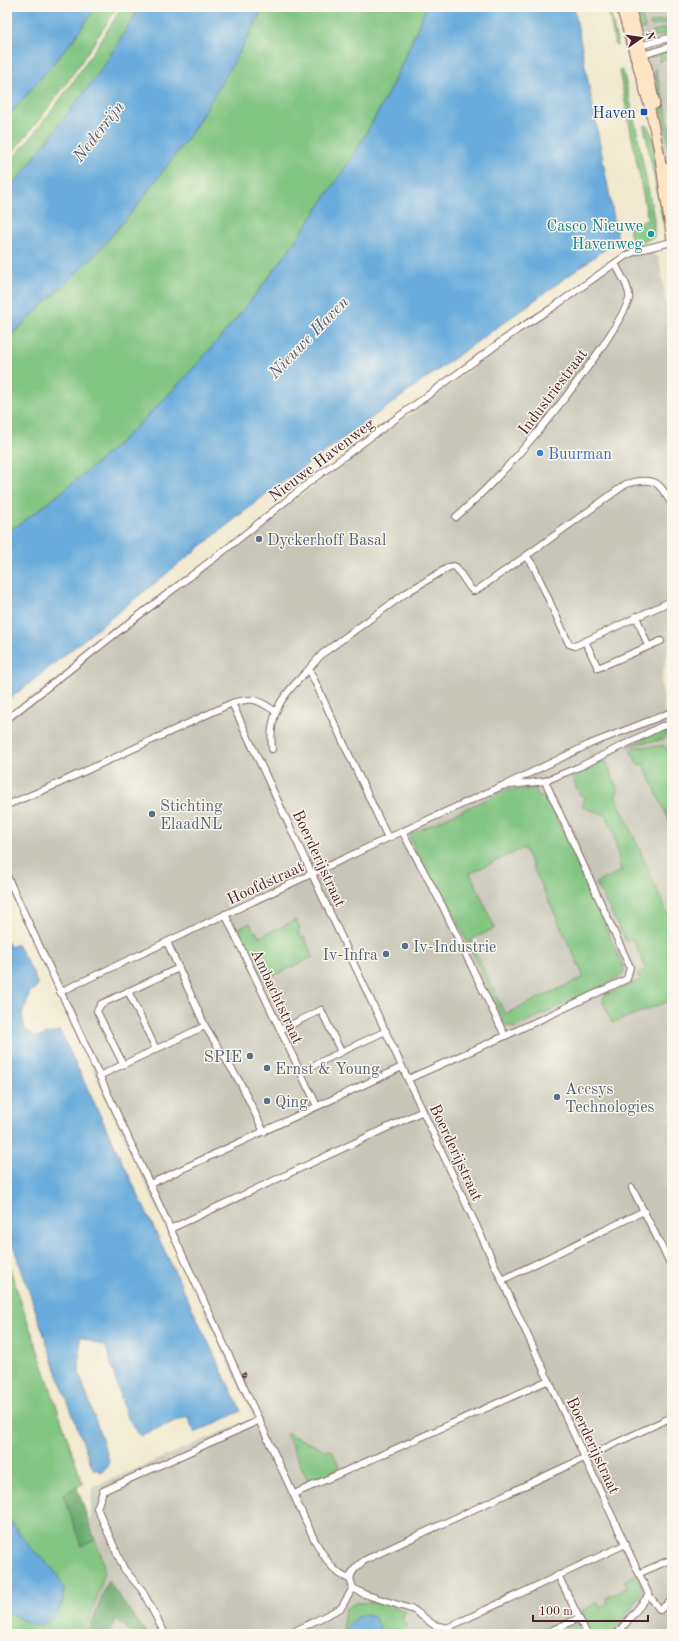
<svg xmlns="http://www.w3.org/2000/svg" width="679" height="1641" viewBox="0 0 679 1641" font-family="'Old Standard TT',serif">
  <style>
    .industrial { fill: #c6c5b8 }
    .green { fill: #80c580; stroke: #657256; fill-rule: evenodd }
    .forest { fill: #68aa6e; stroke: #59644c }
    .water { fill: #67abdc; stroke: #586584 }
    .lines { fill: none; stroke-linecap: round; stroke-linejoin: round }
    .minor-casing { stroke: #846664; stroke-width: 8 }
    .secondary-casing { stroke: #846664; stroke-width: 11 }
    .minor { stroke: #fff; stroke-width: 6 }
    .secondary { stroke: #ffe4c6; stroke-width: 9 }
    .rail-casing { stroke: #4a1f2b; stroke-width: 4 }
    .rail { stroke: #fbf7ec; stroke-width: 2.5; stroke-dasharray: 8; stroke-linecap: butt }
    .transit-dot { fill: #1a4fb4; stroke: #fbf7ec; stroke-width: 1.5 }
    .culture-dot { fill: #0f9aa8; stroke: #fbf7ec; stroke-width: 1.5 }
    .shop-dot { fill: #3f7fe0; stroke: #fbf7ec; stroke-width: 1.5 }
    .service-dot { fill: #5c6f8a; stroke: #fbf7ec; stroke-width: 1.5 }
    .labels { text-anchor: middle; stroke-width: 3; stroke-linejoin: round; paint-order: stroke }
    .transit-label { font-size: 16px; fill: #164399; stroke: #fbf7ec; text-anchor: end }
    .culture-label { font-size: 16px; fill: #0d838f; stroke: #fbf7ec; text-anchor: end }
    .street-label { font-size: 16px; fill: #4a1f2b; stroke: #fbf7ec }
    .shop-label { font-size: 16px; fill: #366cbe; stroke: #fbf7ec; text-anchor: start }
    .service-label { font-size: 16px; fill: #4e5e75; stroke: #fbf7ec; text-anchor: start }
    .water-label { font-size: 17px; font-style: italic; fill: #565772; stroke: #fbf7ec }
  </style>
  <rect width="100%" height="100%" fill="#fbf7ec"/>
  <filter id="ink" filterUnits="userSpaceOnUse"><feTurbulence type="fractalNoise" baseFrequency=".025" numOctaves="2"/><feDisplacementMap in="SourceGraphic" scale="8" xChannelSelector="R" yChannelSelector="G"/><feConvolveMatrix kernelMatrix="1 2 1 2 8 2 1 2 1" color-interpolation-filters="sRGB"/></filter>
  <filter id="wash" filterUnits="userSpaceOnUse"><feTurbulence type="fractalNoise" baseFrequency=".012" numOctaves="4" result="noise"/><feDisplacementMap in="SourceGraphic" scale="16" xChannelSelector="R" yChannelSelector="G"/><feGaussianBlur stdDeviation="0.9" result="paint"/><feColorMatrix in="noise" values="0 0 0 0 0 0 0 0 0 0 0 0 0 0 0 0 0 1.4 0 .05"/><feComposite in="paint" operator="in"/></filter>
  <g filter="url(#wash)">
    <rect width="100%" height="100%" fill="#f0e9cf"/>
    <g class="industrial">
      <polygon points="634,7 672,7 672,207"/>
      <polygon points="639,243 659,258 672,339 672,635 661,682 672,768 672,1634 85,1634 92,1488 254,1418 7,884 7,715"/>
    </g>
    <g class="green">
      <path d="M96 7H117C84 60 49 111 7 158V118L73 40Z"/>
      <path d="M122 7H140L104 66 18 179 7 189V165C51 116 87 63 122 7Z"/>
      <path d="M264 7H426C412 42 397 77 379 110 360 146 337 180 314 214 231 337 129 448 7 533V339L94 256 132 212 190 135 233 64Z"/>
      <polygon points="608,7 609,7 618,45 615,45"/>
      <polygon points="632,7 639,7 645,28 640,30"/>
      <polygon points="672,18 672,22 653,26 650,25 650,23"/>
      <polygon points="672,27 672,32 655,37 653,35 653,31"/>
      <polygon points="628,38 637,68 631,70 629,61 633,61 632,58 628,59 624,39"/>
      <polygon points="672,48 672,54 659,62 660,53"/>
      <path d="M623 70 637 132 654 219V237C648 240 638 244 631 239L629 226 631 224 648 220 619 71Z"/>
      <path d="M654 70H656C663 99 672 128 672 158H671L670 153Z"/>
      <polygon points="647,125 654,139 665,224 663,222 644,126"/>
      <path d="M666 730V735L664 739C651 743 641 741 628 747L652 734Z"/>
      <polygon points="664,746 666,747 667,751 669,751 672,768 672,826 643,764 638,765 630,750 634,747"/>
      <polygon points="606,761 618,790 616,796 672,924 672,1000 612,1023 603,1003 604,996 640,980 638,974 646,969 633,939 626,941 596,883 621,871 614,834 606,815 582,807 585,797 579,794 572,777"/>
      <path d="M535 788 539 797 546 794 624 968 623 974 618 978 514 1028 505 1025 448 900C431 892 417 852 409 835L504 791ZM524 848 584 977 505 1014 470 940 495 928 470 873Z"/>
      <polygon points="296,920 300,929 298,931 301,938 304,937 313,957 264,980 237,929 250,923 254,932 256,931 259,937"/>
      <path d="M7 1260 83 1484 63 1494 81 1545 95 1540C98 1549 104 1559 104 1569 104 1584 89 1619 83 1634H7V1613L34 1625C56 1618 61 1615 64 1591L7 1517Z"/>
      <polygon points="288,1433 293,1436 325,1450 332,1450 340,1468 309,1483 286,1434"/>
      <polygon points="638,1574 643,1592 612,1634 590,1634 583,1621 582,1611 598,1602 600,1607 608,1603 606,1598 627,1588 624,1581"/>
      <polygon points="381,1602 403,1610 407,1612 403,1614 403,1617 407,1626 406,1627 409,1634 382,1634 374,1617 370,1615 347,1632 348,1634 345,1634 343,1626 345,1609 355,1603"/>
      <polygon points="577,1624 580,1626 584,1634 554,1634"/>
    </g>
    <g class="forest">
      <polygon points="77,1487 95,1540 81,1546 63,1493"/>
      <polygon points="108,1580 108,1581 147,1634 131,1634 124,1625 116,1620 110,1634 87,1634"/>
    </g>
    <g class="water">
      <polygon points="7,7 96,7 73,40 7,118"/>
      <polygon points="140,7 264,7 233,64 190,135 132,212 94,256 7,339 7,189 18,179 104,66"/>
      <path d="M426 7H574L618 240 265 495 7 701V533C129 448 231 337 314 214 337 180 360 146 379 110 397 77 412 42 426 7Z"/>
      <polygon points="7,941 10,947 17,944 33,972 38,986 30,992 22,1015 25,1030 37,1037 60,1031 241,1411 195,1433 187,1416 140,1436 126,1415 106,1347 80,1337 79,1372 109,1460 108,1465 102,1472 93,1469 61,1384 7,1228"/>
      <path d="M7 1517C15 1527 22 1537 30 1547 43 1561 66 1575 63 1597 61 1611 54 1618 42 1625H34L7 1613Z"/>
      <path d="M366 1614 374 1617 382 1634H348C344 1622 356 1618 366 1614Z"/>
    </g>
  </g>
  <g filter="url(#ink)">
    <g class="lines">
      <g class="minor-casing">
        <g id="minor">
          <polyline points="639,46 672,37"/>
          <polyline points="641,55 643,55 672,46"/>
          <path d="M456 517C512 467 559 409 602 347 608 338 627 308 629 299 631 288 619 273 615 263"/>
          <polyline points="526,556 533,565 569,644 575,646 669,602 672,596"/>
          <polyline points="636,616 648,646"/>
          <polyline points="585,641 598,668 661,641"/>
          <polyline points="232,703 649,1595 660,1610 672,1600"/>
          <polyline points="7,719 133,620 225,550 312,480 517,330 552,308 625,256 639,250 672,242"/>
          <path d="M272 749C268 711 284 694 309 669"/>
          <polyline points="507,784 590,744 672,712"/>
          <path d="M7 805 53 786 232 703C255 697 256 699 275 711"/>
          <polyline points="402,831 442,905 505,1036"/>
          <path d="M388 838 309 669 322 654 406 593 449 567 453 566 456 567 470 588 473 591 477 590 526 556 626 484C654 476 659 481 672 505"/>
          <path d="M7 876 315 1541C324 1556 333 1574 350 1579L353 1588 364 1594 414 1610 434 1625 448 1628 451 1634"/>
          <polyline points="225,914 308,1088"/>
          <polyline points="167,942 205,1026 241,1084 264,1132"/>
          <polyline points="128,991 156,1049"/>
          <polyline points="60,992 388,838 502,786 545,781 579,767 662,726 672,725"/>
          <polyline points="280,1030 321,1010 341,1052 300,1072"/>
          <polyline points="341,1052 386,1031"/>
          <polyline points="123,1064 97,1011 101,1004 179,968"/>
          <polyline points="99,1076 205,1026"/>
          <polyline points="408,1079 505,1036 627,979 630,967 545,781"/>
          <polyline points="310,1091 317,1106"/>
          <polyline points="150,1184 402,1067"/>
          <polyline points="632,1188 672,1267"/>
          <polyline points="170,1229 423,1111"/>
          <polyline points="502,1280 644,1211"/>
          <polyline points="294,1494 549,1380"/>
          <polyline points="640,1573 672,1559"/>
          <polyline points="558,1575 587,1634"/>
          <path d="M350 1579C352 1570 357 1566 365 1560L672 1417"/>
          <polyline points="165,1634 142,1590 124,1569 97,1508 103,1491 260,1420"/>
          <polyline points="289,1634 341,1608 353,1588"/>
          <polyline points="434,1634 626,1544"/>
          <polyline points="544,1634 579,1618"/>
          <polyline points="617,1634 649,1595"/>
        </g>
      </g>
      <g class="secondary-casing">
        <g id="secondary">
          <polyline points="621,7 650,109 659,151 672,242"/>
          <polyline points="630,7 647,68 655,104"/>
          <polyline points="667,168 672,198"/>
        </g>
      </g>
      <use href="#minor" class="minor"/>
      <use href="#secondary" class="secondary"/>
      <g class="rail-casing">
        <polyline id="rail" points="244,1374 244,1375"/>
      </g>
      <use href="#rail" class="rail"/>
    </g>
  </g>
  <rect class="transit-dot" x="640" y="108" width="8" height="8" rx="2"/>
  <circle class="culture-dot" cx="651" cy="234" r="4"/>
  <circle class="shop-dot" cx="540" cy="453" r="4"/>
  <g class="service-dot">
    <circle cx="259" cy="539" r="4"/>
    <circle cx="152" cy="814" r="4"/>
    <circle cx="405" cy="946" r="4"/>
    <circle cx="386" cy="954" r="4"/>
    <circle cx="250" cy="1056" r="4"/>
    <circle cx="267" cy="1068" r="4"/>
    <circle cx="557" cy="1097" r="4"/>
    <circle cx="267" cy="1101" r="4"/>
  </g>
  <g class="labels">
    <g class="transit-label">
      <text x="636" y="118">Haven</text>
    </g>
    <g class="culture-label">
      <text x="643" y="231">Casco Nieuwe<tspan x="643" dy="18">Havenweg</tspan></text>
    </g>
    <g class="street-label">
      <text transform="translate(552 391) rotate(-53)" y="6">Industriestraat</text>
      <text transform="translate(321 459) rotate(-37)" y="6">Nieuwe Havenweg</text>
      <text transform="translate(320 858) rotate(65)" y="6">Boerderijstraat</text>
      <text transform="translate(265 882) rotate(-25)" y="6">Hoofdstraat</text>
      <text transform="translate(278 996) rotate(65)" y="6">Ambachtstraat</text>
      <text transform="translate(457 1152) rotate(65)" y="6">Boerderijstraat</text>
      <text transform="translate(594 1445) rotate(65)" y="6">Boerderijstraat</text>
    </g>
    <g class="shop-label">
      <text x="548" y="459">Buurman</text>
    </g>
    <g class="service-label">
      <text x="267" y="545">Dyckerhoff Basal</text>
      <text x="160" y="811">Stichting<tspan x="160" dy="18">ElaadNL</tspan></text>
      <text x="413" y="952">Iv-Industrie</text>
      <text x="378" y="960" text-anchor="end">Iv-Infra</text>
      <text x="242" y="1062" text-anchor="end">SPIE</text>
      <text x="275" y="1074">Ernst &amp; Young</text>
      <text x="565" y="1094">Accsys<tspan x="565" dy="18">Technologies</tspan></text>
      <text x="275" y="1107">Qing</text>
    </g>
    <g class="water-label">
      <text transform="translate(98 131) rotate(-52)" y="6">Nederrijn</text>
      <text transform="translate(308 337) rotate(-46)" y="6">Nieuwe Haven</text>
    </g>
  </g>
  <rect width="679" height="1641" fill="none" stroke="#fbf7ec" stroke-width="24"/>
  <g transform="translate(641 38) rotate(77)" stroke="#fbf7ec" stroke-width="3" paint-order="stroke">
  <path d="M0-3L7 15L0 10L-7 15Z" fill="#4a1f2b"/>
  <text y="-6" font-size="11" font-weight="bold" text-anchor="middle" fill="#4a1f2b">N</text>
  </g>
  <path d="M533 1615v6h115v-6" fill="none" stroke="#4a1f2b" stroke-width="2"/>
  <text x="539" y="1615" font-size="12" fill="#4a1f2b" stroke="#fbf7ec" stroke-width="3" paint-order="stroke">100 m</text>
</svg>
